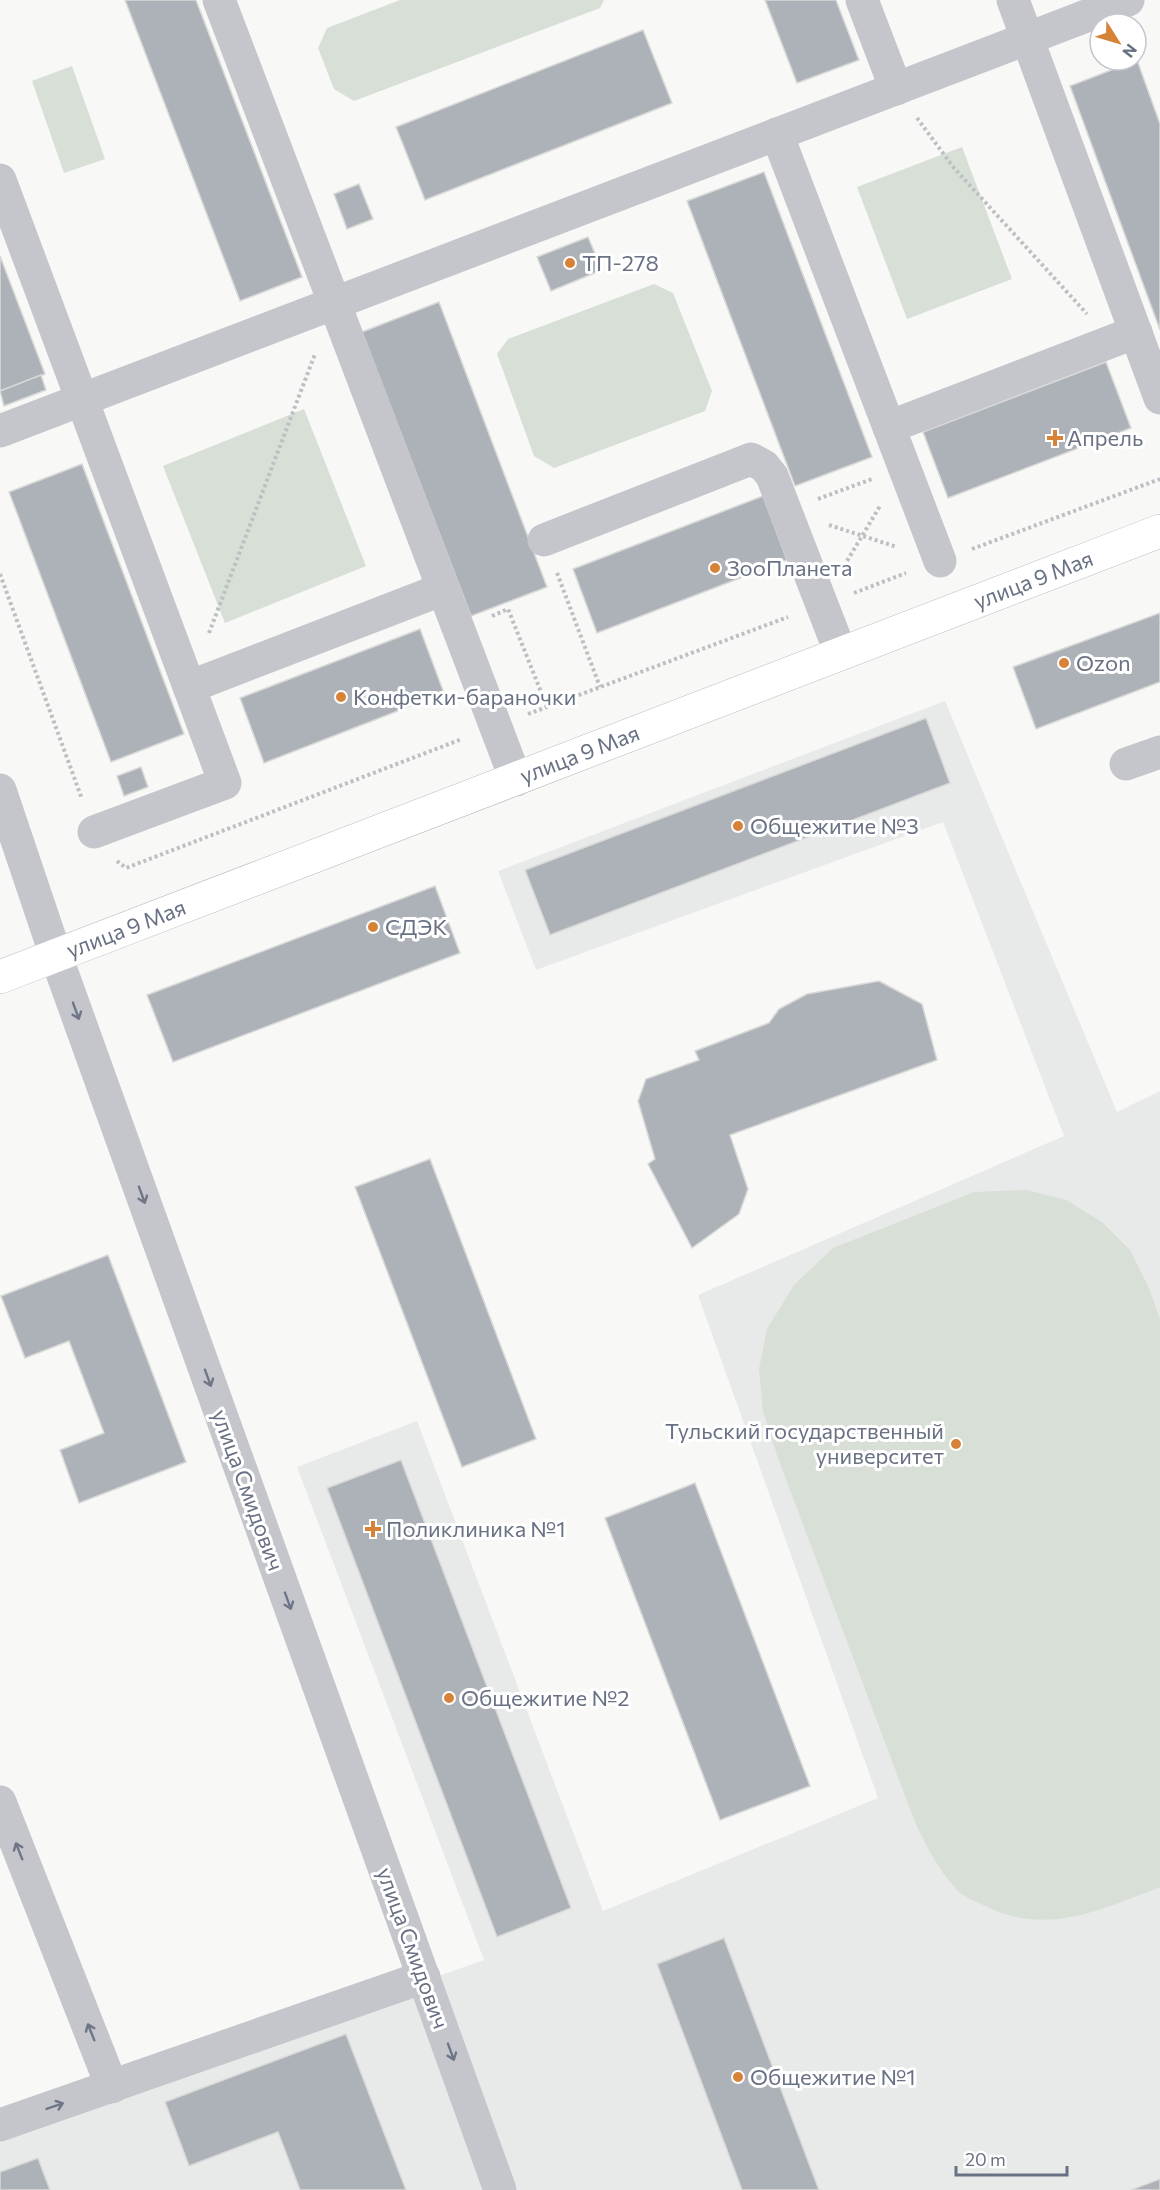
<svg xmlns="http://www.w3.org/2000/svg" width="1160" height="2190" viewBox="0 0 1160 2190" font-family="Commissioner,sans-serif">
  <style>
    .built { fill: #e8e9e9 }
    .green { fill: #d8dfd7 }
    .building { fill: #adb2b9; stroke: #d9dad8; stroke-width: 1.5 }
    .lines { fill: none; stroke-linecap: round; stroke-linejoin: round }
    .major-casing { stroke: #b7babe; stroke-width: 34 }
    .path { stroke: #bebfc2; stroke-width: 4; stroke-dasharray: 3 3; stroke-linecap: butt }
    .minor { stroke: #c4c6cb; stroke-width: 33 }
    .major { stroke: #fff; stroke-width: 33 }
    .oneway { stroke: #6e7688 }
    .poi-dot { fill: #d68338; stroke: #fff; stroke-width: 2 }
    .labels { text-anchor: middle; stroke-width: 6; stroke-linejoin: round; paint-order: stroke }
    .poi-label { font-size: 22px; fill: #697284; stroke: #fff; text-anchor: start }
    .street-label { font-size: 22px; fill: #697284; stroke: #fff }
  </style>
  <rect width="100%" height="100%" fill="#f8f8f6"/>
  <polygon class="built" points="945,701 1117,1112 1160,1091 1160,2190 0,2190 0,2132 484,1960 297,1467 417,1421 603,1911 878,1798 698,1295 1064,1136 943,822 536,970 498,871"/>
  <g class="green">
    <polygon points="400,0 604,0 600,8 354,101 334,89 318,48 327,28"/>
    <polygon points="72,66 105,159 64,173 32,81"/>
    <polygon points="962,147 1012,279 907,319 857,187"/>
    <polygon points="654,284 673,293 712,391 705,411 554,468 534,456 497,354 508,339"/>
    <polygon points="304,409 366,566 225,623 163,466"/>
    <path d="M1027 1190 1066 1200 1102 1222 1130 1250 1149 1288 1160 1319V1887C1098 1911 1043 1938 979 1903 971 1899 961 1895 956 1889 938 1869 926 1846 915 1822L778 1458 763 1411 759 1369 767 1329 794 1285 833 1248 974 1192Z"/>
  </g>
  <g class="building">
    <polygon points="125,0 196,0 302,277 240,301"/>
    <polygon points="765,0 836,0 859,60 797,83"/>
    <polygon points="643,30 672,103 425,200 396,127"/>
    <polygon points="1137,60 1160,124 1160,330 1070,86"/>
    <polygon points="764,172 872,457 795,486 687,201"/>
    <polygon points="359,184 373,219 347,229 334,194"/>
    <polygon points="588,237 602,270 551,291 537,257"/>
    <polygon points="0,256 45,374 0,391"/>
    <polygon points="439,302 547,587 471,616 362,332"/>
    <polygon points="1106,362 1131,428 948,498 923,432"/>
    <polygon points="41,375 46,390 4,406 0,391"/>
    <polygon points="82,464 184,734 111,762 9,492"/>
    <polygon points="763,496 787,560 597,633 573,569"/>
    <polygon points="1160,613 1160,682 1036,729 1013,667"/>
    <polygon points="420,629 444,693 264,763 240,698"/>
    <polygon points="926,718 950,783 550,935 525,870"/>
    <polygon points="141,767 148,787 124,796 117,776"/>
    <polygon points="435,886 460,953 173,1062 147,995"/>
    <polygon points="879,981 922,1004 937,1060 730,1135 748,1189 739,1214 692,1248 648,1164 655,1159 638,1101 646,1079 699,1060 695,1051 769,1023 779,1009 807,994"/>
    <polygon points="430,1159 536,1439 462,1467 355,1187"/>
    <polygon points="108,1255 186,1462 79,1503 60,1450 104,1433 69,1341 25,1358 1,1296"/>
    <polygon points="401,1460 571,1908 497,1937 327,1488"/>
    <polygon points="695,1483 810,1786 720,1820 605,1518"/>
    <polygon points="724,1938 819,2190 742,2190 657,1964"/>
    <polygon points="346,2034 406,2190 300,2190 278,2132 189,2166 165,2102"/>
    <polygon points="38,2158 50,2190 0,2190 0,2172"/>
    <polygon points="1160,2179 1160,2190 1131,2190"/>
  </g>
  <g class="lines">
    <g class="major-casing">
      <g id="major">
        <path id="s1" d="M0 977 1160 531"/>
      </g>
    </g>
    <g class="path">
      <polyline points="917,118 954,168 1087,314"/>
      <polyline points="818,499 872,479"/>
      <polyline points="829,525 897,547"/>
      <polyline points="972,549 1160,479"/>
      <polyline points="844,566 880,506"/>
      <polyline points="557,573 600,687"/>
      <polyline points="0,574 82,799"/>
      <polyline points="854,593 906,573"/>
      <polyline points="492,616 508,609 547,707"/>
      <polyline points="209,633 315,354"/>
      <polyline points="528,714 788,617"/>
      <polyline points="117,861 126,868 462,739"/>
    </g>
    <g class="minor">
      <polyline points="219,0 516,780"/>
      <polyline points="862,0 896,89"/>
      <polyline points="1013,0 1160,398"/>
      <polyline points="777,134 940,561"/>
      <polyline points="0,180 225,783 94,832"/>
      <polyline points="889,427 1136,332"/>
      <polyline points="0,431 1128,0"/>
      <polyline points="544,540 751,459 764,466 772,476 841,654"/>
      <polyline points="189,687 443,589"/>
      <polyline points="1126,764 1160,752"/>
      <polyline points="0,790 56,956 500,2190"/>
      <polyline points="0,1802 112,2087"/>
      <polyline points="0,2125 424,1977"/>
    </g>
    <use href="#major" class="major"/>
  </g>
  <defs><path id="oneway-shaft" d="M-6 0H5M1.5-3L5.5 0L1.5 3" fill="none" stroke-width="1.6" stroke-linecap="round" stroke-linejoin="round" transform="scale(1.5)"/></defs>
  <g class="oneway">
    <use href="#oneway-shaft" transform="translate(76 1011) rotate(70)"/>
    <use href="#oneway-shaft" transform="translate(142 1195) rotate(70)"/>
    <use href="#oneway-shaft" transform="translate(208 1378) rotate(70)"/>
    <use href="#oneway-shaft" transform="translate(288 1601) rotate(70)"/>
    <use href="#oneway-shaft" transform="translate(19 1851) rotate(-112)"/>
    <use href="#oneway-shaft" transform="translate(91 2032) rotate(-112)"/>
    <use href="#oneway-shaft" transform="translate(451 2052) rotate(70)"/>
    <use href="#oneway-shaft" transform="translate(55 2106) rotate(-19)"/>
  </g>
  <g class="poi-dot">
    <circle cx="570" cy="263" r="6"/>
    <path d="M1052 429h6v6h6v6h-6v6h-6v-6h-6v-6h6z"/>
    <circle cx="715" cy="568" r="6"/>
    <circle cx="1064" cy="663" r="6"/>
    <circle cx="341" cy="697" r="6"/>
    <circle cx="738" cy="826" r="6"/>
    <circle cx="373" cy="927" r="6"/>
    <circle cx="956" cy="1444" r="6"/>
    <path d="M370 1520h6v6h6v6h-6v6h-6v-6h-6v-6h6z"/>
    <circle cx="449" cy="1698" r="6"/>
    <circle cx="738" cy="2077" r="6"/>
  </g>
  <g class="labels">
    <g class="poi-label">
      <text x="582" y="271">ТП-278</text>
      <text x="1067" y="446">Апрель</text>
      <text x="727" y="576">ЗооПланета</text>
      <text x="1076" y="671">Ozon</text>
      <text x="353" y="705">Конфетки-бараночки</text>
      <text x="750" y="834">Общежитие №3</text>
      <text x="385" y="935">СДЭК</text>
      <text x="944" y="1439" text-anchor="end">Тульский государственный<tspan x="944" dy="25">университет</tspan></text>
      <text x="386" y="1537">Поликлиника №1</text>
      <text x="461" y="1706">Общежитие №2</text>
      <text x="750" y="2085">Общежитие №1</text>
    </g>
    <g class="street-label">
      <text dy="8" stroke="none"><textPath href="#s1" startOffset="1107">улица 9 Мая</textPath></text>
      <text dy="8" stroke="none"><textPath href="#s1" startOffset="621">улица 9 Мая</textPath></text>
      <text dy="8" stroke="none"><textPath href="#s1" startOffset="135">улица 9 Мая</textPath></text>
      <text transform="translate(248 1490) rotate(70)" y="8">улица Смидович</text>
      <text transform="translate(413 1948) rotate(70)" y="8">улица Смидович</text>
    </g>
  </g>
  <g transform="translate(1118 42) rotate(127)"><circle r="28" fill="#ffffff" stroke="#c3c7ce" stroke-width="1.5"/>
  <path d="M0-4.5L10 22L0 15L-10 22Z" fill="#d68338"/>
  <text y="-9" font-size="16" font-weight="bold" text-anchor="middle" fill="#697284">N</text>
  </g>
  <path d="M956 2166v9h111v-9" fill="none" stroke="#697284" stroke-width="3"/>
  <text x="965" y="2166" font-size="18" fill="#697284" stroke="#ffffff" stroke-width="4.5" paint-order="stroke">20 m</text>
</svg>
